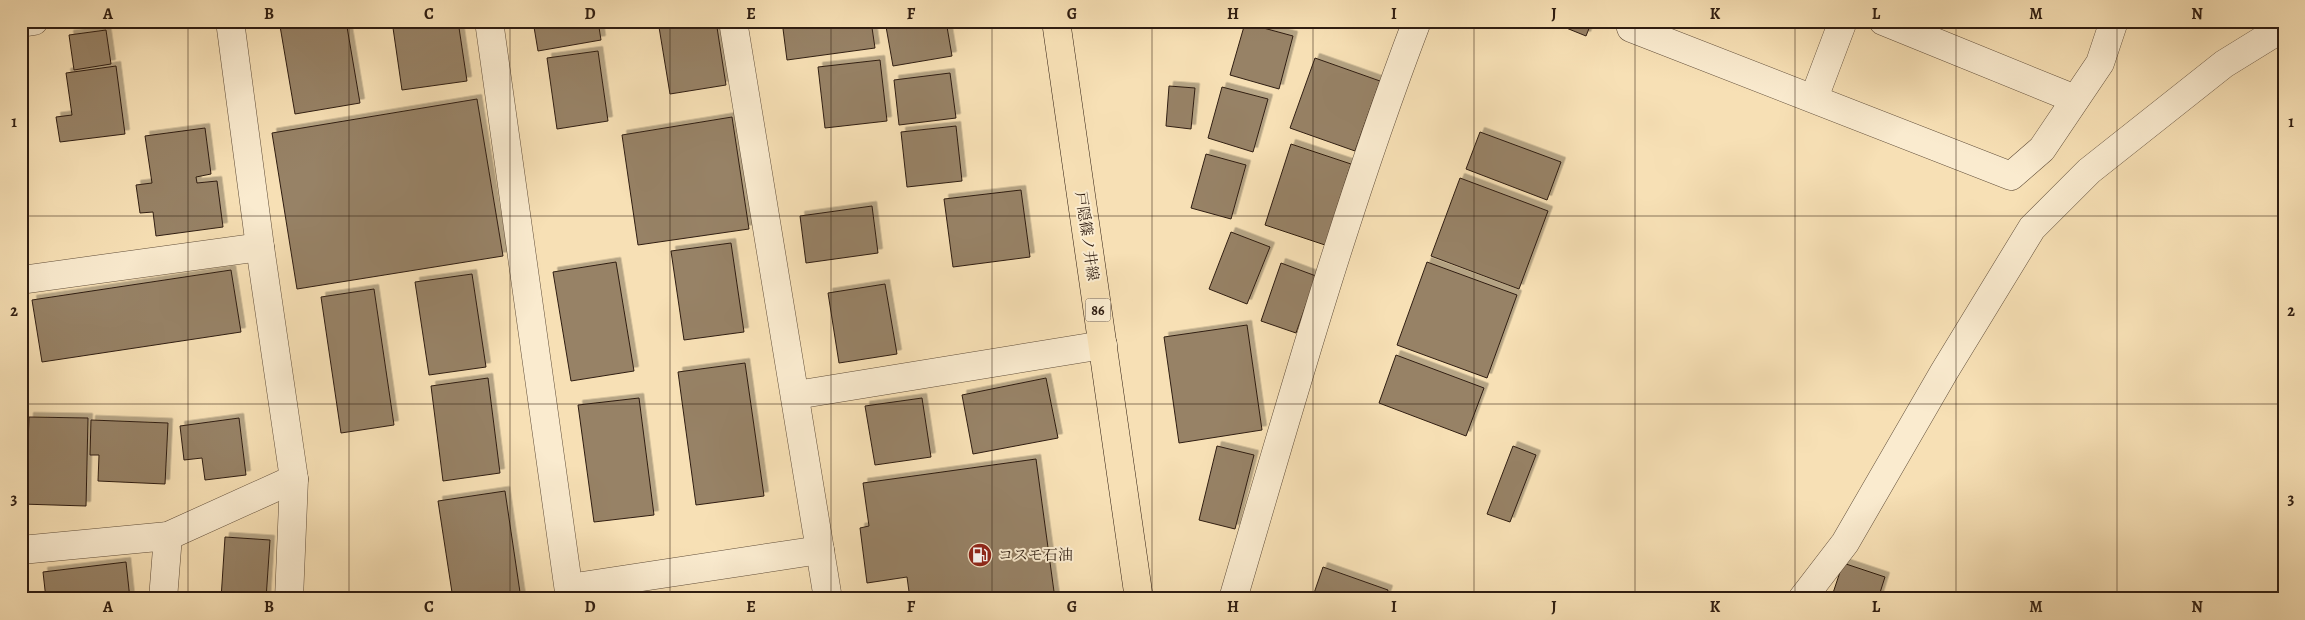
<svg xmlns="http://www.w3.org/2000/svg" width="2305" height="620" viewBox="0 0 2305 620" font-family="Alegreya,'Noto Serif JP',serif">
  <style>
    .building { fill: #978266; stroke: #2f1d11; filter: url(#shadow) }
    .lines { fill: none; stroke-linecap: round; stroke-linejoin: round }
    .minor-casing { stroke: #614e3a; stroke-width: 29 }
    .major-casing { stroke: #2f1d11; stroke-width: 29 }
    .minor { stroke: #faebcf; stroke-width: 28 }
    .major { stroke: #f7e0b5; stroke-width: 28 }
    .grid { fill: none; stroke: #2f1d11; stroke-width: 1; stroke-opacity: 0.55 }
    .labels { text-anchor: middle; stroke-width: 4; stroke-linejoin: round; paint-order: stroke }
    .shield { fill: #faebcf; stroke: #6c5b4a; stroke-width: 1 }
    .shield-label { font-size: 14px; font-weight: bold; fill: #2f1d11 }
    .street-label { font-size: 15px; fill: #2f1d11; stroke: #faebcf }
    .poi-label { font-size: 15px; fill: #2f1d11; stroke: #faebcf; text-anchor: start }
    .neatline { fill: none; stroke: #2f1d11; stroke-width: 2 }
    .grid-label { font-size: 16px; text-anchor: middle; font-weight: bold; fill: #2f1d11 }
  </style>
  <defs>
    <filter id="shadow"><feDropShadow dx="4.5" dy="-4.5" stdDeviation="0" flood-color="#0004"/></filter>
  </defs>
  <rect width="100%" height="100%" fill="#f7e0b5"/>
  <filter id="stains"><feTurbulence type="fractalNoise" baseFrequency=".004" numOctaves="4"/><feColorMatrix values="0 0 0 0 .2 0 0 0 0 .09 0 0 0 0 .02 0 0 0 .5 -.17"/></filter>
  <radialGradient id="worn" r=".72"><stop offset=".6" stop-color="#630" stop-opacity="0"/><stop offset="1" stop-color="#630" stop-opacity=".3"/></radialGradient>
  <g class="building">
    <polygon points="307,21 346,21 360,103 295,114 280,26"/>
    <polygon points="392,21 458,21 467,81 402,90"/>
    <polygon points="533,21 598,21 601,40 538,51"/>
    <polygon points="658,21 716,21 726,85 670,94"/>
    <polygon points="782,21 871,21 875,48 787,60"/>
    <polygon points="885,21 946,21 952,56 893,66"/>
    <polygon points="1549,21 1592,21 1586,36"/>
    <polygon points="1245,23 1293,36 1279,89 1230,75"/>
    <polygon points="106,30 111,64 74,70 69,35"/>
    <polygon points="598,51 608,121 557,129 547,58"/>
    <polygon points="1315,58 1380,81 1355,151 1290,128"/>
    <polygon points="880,60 887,121 825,128 818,67"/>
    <polygon points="116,66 125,134 60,142 56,117 72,115 66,73"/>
    <polygon points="950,73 956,118 899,125 894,80"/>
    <polygon points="1169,86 1195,88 1191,129 1166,126"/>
    <polygon points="1222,87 1268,99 1253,152 1208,138"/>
    <polygon points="477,99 503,256 297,289 272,133"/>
    <polygon points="732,117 749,229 638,245 622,135"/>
    <polygon points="956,126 962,181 907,187 901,132"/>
    <polygon points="205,128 211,174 196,177 197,183 217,181 223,227 156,236 153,212 140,213 136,185 152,183 145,136"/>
    <polygon points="1480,132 1561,162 1547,200 1466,169"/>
    <polygon points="1291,144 1351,164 1325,245 1265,225"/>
    <polygon points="1206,154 1246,165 1231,219 1191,208"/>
    <polygon points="1460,178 1548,211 1519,289 1431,256"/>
    <polygon points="1021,190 1030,257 953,267 944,199"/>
    <polygon points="872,206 878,253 806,263 800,216"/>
    <polygon points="1231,232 1270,247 1247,304 1209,289"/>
    <polygon points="731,243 744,332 684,340 671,251"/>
    <polygon points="616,262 634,371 571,381 553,272"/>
    <polygon points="1427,262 1517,295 1487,378 1397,345"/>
    <polygon points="1281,263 1316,276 1296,333 1261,321"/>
    <polygon points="231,270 241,332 42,362 32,300"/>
    <polygon points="472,274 486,367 429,375 415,282"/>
    <polygon points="885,284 897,354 839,363 828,293"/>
    <polygon points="374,289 394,425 341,433 321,297"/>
    <polygon points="1247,325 1262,430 1179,443 1164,337"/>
    <polygon points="1396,355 1484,388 1466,436 1379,403"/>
    <polygon points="745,363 764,496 696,505 678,372"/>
    <polygon points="488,378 500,473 443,481 431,386"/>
    <polygon points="1046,378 1058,438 973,454 962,395"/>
    <polygon points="639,398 654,515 594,522 578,405"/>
    <polygon points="922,398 931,457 875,465 865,406"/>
    <polygon points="29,417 88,418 86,506 21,504 21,445 28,445"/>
    <polygon points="239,418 246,475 205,480 202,458 184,460 180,426"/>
    <polygon points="91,420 168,423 165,484 98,481 99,455 90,455"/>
    <polygon points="1217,446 1254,455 1235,529 1199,520"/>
    <polygon points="1513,446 1536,455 1510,522 1487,514"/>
    <polygon points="1036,459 1055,599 910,599 907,577 867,583 860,528 869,526 863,483"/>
    <polygon points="505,491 521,599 453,599 438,501"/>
    <polygon points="225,537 270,540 266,599 221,599"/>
    <polygon points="126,562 130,599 46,599 43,572"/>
    <polygon points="1843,563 1885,577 1878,599 1831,599"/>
    <polygon points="1323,567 1388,590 1385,599 1312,599"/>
  </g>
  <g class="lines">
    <g class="minor-casing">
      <g id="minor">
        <polyline points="230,21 260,247 294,479 289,599"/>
        <polyline points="489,21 570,599"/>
        <polyline points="733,21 828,599"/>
        <polyline points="1629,21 1631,28 2011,176 2042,149 2100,63 2114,21"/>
        <polyline points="1883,21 2075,99"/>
        <polyline points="21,23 34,21"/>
        <polyline points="1814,98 1843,21"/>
        <polyline points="21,280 260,247"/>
        <polyline points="796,395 1103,345"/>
        <polyline points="21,550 168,536 294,479"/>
        <polyline points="569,588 820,550"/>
        <polyline points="163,599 168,536"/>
        <path d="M1233 599C1290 405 1345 210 1417 21"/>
        <polyline points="1802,599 1845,543 1944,372 2032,228 2089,171 2224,64 2284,27"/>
      </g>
    </g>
    <g class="major-casing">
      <polyline id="major" points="1056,21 1139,599"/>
    </g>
    <use href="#minor" class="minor"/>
    <use href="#major" class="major"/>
  </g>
  <path class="grid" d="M188 21V599M349 21V599M510 21V599M670 21V599M831 21V599M992 21V599M1152 21V599M1313 21V599M1474 21V599M1635 21V599M1795 21V599M1956 21V599M2117 21V599M21 216H2284M21 404H2284"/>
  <defs>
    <g id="fuel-disc" transform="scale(1.25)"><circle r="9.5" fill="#8f2418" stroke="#faebcf"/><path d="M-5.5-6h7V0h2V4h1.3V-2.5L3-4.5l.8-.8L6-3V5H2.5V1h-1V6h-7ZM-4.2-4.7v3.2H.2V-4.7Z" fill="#fff"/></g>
  </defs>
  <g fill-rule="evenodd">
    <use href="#fuel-disc" x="980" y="555"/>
  </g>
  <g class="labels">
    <rect class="shield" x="1085.5" y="298.5" width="25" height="23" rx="4"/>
    <g class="shield-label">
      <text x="1098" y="315">86</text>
    </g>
    <g class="street-label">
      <text transform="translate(1087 236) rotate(82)" y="5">戸隠篠ノ井線</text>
    </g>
    <g class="poi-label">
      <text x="998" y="560">コスモ石油</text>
    </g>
  </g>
  <rect width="2305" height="620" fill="none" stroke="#f7e0b5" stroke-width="55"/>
  <rect x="28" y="28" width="2250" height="564" class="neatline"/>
  <g class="grid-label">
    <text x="108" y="19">A</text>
    <text x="269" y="19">B</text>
    <text x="429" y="19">C</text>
    <text x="590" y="19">D</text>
    <text x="751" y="19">E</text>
    <text x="911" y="19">F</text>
    <text x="1072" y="19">G</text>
    <text x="1233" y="19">H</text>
    <text x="1394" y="19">I</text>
    <text x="1554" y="19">J</text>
    <text x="1715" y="19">K</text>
    <text x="1876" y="19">L</text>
    <text x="2036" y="19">M</text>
    <text x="2197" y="19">N</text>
    <text x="14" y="127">1</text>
    <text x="2291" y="127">1</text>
    <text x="14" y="316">2</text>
    <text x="2291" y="316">2</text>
    <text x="14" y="504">3</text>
    <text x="2291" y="504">3</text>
    <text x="108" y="612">A</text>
    <text x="269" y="612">B</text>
    <text x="429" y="612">C</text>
    <text x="590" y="612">D</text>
    <text x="751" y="612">E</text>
    <text x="911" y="612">F</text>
    <text x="1072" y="612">G</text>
    <text x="1233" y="612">H</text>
    <text x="1394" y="612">I</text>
    <text x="1554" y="612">J</text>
    <text x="1715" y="612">K</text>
    <text x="1876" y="612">L</text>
    <text x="2036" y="612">M</text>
    <text x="2197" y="612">N</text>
  </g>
  <rect width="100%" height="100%" filter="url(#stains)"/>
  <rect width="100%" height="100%" fill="url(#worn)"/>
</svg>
